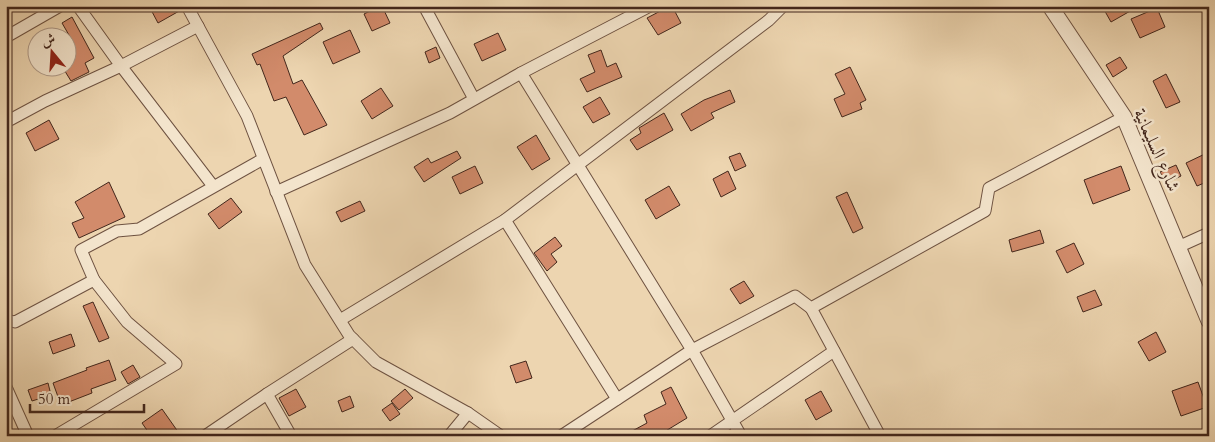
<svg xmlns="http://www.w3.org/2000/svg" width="1215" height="442" viewBox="0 0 1215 442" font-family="Cardo,Amiri,serif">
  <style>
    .building { fill: #d28b6b; stroke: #43271c }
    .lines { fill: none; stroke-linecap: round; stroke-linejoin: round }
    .minor-casing { stroke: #6e5241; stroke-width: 13 }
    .tertiary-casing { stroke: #6e5241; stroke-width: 17 }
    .minor { stroke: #f3e4cc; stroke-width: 11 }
    .tertiary { stroke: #f3e4cc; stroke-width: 15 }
    .labels { text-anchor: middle; stroke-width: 5; stroke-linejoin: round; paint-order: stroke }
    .street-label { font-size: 18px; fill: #43271c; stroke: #f3e4cc }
  </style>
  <rect width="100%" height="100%" fill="#edd5b0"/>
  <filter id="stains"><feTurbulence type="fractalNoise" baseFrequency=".004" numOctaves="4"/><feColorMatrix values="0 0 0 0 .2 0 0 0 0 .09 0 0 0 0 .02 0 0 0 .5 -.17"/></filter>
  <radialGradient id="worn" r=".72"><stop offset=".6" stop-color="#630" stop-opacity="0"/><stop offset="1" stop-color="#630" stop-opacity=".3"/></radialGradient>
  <g class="building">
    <polygon points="149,6 180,6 181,10 158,23"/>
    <polygon points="380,6 382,6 390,23 372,31 364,14"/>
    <polygon points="670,6 672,6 681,23 658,35 647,18"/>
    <polygon points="1102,6 1139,6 1111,22"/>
    <polygon points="1157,8 1165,27 1140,38 1131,19"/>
    <polygon points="72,17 94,58 85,63 89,72 71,81 63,68 68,68 68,45 73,42 62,23"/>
    <polygon points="320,23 323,29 283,56 293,84 302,80 327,125 304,135 286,97 274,101 260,64 257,65 252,54"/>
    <polygon points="350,30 360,52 333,64 323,42"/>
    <polygon points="498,33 506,50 482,61 474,44"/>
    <polygon points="436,47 440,58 429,63 425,52"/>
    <polygon points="601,50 607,67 616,63 622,77 587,92 580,79 595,72 588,55"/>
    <polygon points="1120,57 1127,68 1113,77 1106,65"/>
    <polygon points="850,67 866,100 860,103 862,109 842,117 834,99 845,94 835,74"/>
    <polygon points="1166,74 1180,102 1166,108 1153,81"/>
    <polygon points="381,88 393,106 372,119 361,101"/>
    <polygon points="730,90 735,102 711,113 714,118 691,131 681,114 704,100"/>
    <polygon points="600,97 610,114 593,123 583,107"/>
    <polygon points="664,113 673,130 637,150 630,140 641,133 639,128"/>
    <polygon points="49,120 59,139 35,151 26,133"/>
    <polygon points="536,135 550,159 532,170 517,147"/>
    <polygon points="457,151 461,158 424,182 414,167 428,158 431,163"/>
    <polygon points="1209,152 1209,181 1197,186 1186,163"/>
    <polygon points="740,153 746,166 735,171 729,157"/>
    <polygon points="1176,165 1181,176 1166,183 1160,172"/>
    <polygon points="475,166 483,183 460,194 452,177"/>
    <polygon points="1121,166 1130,190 1093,204 1084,180"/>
    <polygon points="728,171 736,189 721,197 713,179"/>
    <polygon points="109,182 125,217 79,238 72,223 84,218 75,202"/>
    <polygon points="669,186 680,205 656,219 645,200"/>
    <polygon points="847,192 863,228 853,233 836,197"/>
    <polygon points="231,198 242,212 219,229 208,214"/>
    <polygon points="360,201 365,211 341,222 336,212"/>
    <polygon points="1040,230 1044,243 1012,252 1009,240"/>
    <polygon points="555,237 562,246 551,254 557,262 547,271 534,253"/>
    <polygon points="1074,243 1084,264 1067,273 1056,251"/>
    <polygon points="744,281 754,296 740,304 730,289"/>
    <polygon points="1095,290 1102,305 1083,312 1077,297"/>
    <polygon points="93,302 109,338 99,342 83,306"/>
    <polygon points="1156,332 1166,352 1149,361 1138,342"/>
    <polygon points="71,334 75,346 53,354 49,342"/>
    <polygon points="109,360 116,380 91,389 92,393 61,405 53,383 87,370 86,368"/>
    <polygon points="526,361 532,378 516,383 510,366"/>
    <polygon points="133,365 140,377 128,384 121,372"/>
    <polygon points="1198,382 1207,407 1181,416 1172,391"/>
    <polygon points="48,383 51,395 32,401 28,390"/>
    <polygon points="671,387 687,418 664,432 667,436 623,436 647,423 644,415 666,404 661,392"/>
    <polygon points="296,389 306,407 289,416 279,398"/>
    <polygon points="405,389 413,398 399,410 391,401"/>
    <polygon points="821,391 832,411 816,420 805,400"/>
    <polygon points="350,396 354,407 342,412 338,401"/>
    <polygon points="392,403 400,414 390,421 382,410"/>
    <polygon points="162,409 181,436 151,436 142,423"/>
  </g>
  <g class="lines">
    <g class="minor-casing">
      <g id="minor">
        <polyline points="78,6 121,66 213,186"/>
        <polyline points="187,6 247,116 305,265 349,335 376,362 468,413 501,436"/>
        <polyline points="424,6 474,99"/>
        <polyline points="6,37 60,6"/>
        <polyline points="521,73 650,6"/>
        <polyline points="6,122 45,101 121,66 198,26"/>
        <polyline points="276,192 450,113 521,73 692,350 741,436"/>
        <polyline points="505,220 617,399"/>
        <polyline points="1178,247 1209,233"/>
        <polyline points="94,280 81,250 117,231 139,229 263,159"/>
        <polyline points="811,308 880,436"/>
        <polyline points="6,320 15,322 94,280 127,322 176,364 55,436"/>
        <polyline points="340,320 505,220 769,20 783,6"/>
        <polyline points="6,387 28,436"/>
        <polyline points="205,436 267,394"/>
        <polyline points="291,436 267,394 353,339"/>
        <polyline points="449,436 468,413"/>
        <polyline points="561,436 692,350 795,296 811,308 985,211 989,188 1124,117"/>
        <polyline points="710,436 834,351"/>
      </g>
    </g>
    <g class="tertiary-casing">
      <polyline id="tertiary" points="1050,6 1124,117 1209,321"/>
    </g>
    <use href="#minor" class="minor"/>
    <use href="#tertiary" class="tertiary"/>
  </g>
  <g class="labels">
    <g class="street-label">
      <text transform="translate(1157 150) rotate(66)" y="6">شارع السليمانية</text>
    </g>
  </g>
  <rect width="1215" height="442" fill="none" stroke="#edd5b0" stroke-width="25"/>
  <rect x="8" y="8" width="1200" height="427" fill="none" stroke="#43271c" stroke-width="2.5"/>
  <rect x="12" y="12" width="1190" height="417" fill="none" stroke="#43271c"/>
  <g transform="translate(52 52) rotate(342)"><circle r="24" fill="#f3e4cc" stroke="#ad9886"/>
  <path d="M0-4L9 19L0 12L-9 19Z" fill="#8f2418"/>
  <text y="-8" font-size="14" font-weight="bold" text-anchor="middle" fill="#43271c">ش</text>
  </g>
  <path d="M30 404v8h114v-8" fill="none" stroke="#43271c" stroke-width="2.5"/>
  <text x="38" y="404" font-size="15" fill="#43271c" stroke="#f3e4cc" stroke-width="4" paint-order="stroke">50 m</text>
  <rect width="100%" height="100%" filter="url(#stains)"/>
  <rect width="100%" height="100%" fill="url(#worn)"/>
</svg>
